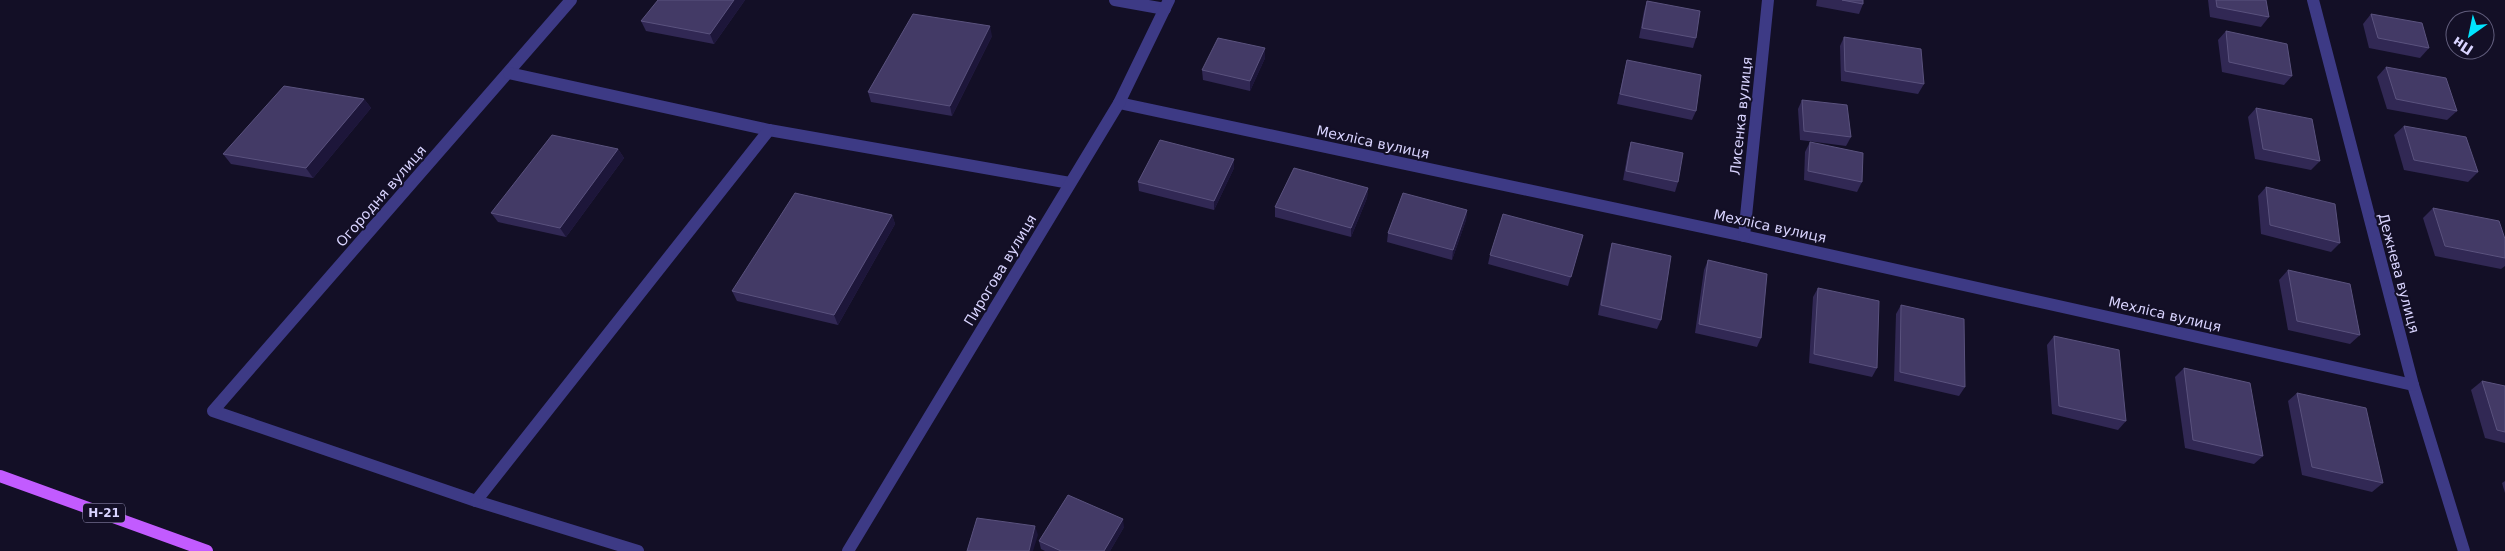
<svg xmlns="http://www.w3.org/2000/svg" width="2505" height="551" viewBox="0 0 2505 551" font-family="'DejaVu Sans',sans-serif">
  <style>
    .lines { fill: none; stroke-linecap: round; stroke-linejoin: round }
    .minor { stroke: #3d3a85; stroke-width: 12 }
    .major { stroke: #c25bff; stroke-width: 12 }
    .wall { fill: #312854 }
    .shaded-wall { fill: #1d163a }
    .building { fill: #433a66; stroke: #5a527e }
    .labels { text-anchor: middle; stroke-width: 4; stroke-linejoin: round; paint-order: stroke }
    .shield { fill: #130f26; stroke: #9e99be; stroke-width: 1 }
    .shield-label { font-size: 12px; font-weight: bold; fill: #d9d4ff }
    .street-label { font-size: 14px; fill: #d9d4ff; stroke: #130f26 }
  </style>
  <rect width="100%" height="100%" fill="#130f26"/>
  <g class="lines">
    <g class="minor">
      <polyline points="571,0 213,411 476,501 638,551"/>
      <polyline points="1115,0 1165,9"/>
      <polyline points="2313,0 2413,385 2464,551"/>
      <polyline points="509,73 769,130 1070,183"/>
      <polyline points="1119,103 1744,236 2413,385"/>
      <polyline points="1744,236 1768,0"/>
      <polyline points="476,501 769,130"/>
      <polyline points="848,551 1119,103 1169,0"/>
    </g>
    <polyline class="major" points="0,476 207,551"/>
  </g>
  <g class="wall">
    <polygon points="745,0 714,44 646,31 641,21"/>
    <polygon points="1817,0 1863,0 1863,4 1859,14 1816,6"/>
    <polygon points="2208,0 2266,0 2269,17 2261,27 2210,17"/>
    <polygon points="1647,1 1696,38 1693,48 1639,38 1644,11"/>
    <polygon points="2371,14 2429,48 2420,58 2369,48 2363,24"/>
    <polygon points="2226,31 2292,76 2284,85 2222,72 2218,40"/>
    <polygon points="992,36 952,116 871,102 868,92"/>
    <polygon points="1844,37 1924,84 1918,94 1841,81 1840,46"/>
    <polygon points="1265,58 1250,91 1203,80 1202,70"/>
    <polygon points="1627,60 1696,111 1692,120 1617,104"/>
    <polygon points="2386,67 2457,111 2447,120 2387,109 2377,77"/>
    <polygon points="364,99 371,108 313,178 231,164 223,154"/>
    <polygon points="1802,100 1851,137 1846,146 1800,140 1798,109"/>
    <polygon points="2256,108 2320,161 2311,170 2255,159 2248,117"/>
    <polygon points="2404,126 2478,172 2468,182 2404,170 2394,135"/>
    <polygon points="1631,142 1678,182 1675,192 1623,180 1628,152"/>
    <polygon points="1810,142 1862,182 1857,192 1804,180 1805,152"/>
    <polygon points="618,149 624,158 566,237 498,222 491,213"/>
    <polygon points="1234,159 1234,168 1214,210 1139,191 1138,182"/>
    <polygon points="2266,187 2340,243 2331,252 2261,234 2258,196"/>
    <polygon points="1368,188 1367,198 1351,237 1275,217 1275,207"/>
    <polygon points="2433,208 2505,239 2505,266 2501,269 2435,256 2423,218"/>
    <polygon points="1467,210 1466,220 1452,260 1387,242 1388,233"/>
    <polygon points="892,215 895,224 838,325 737,301 732,291"/>
    <polygon points="1583,235 1568,286 1488,264 1490,255"/>
    <polygon points="1612,243 1661,320 1657,329 1598,315 1609,253"/>
    <polygon points="1708,260 1761,338 1757,347 1695,333 1704,270"/>
    <polygon points="2288,270 2360,335 2350,344 2288,330 2279,280"/>
    <polygon points="1818,288 1877,368 1872,377 1809,363 1813,297"/>
    <polygon points="1901,305 1965,387 1959,396 1894,381 1896,314"/>
    <polygon points="2054,336 2126,421 2118,430 2052,414 2047,345"/>
    <polygon points="2184,368 2263,456 2254,464 2185,448 2175,377"/>
    <polygon points="2482,381 2505,386 2505,443 2485,438 2471,390"/>
    <polygon points="2297,393 2383,483 2372,492 2302,475 2288,401"/>
    <polygon points="2505,481 2505,493 2502,483"/>
    <polygon points="1124,527 1110,551 1045,551 1041,549 1039,541"/>
  </g>
  <g class="shaded-wall">
    <polygon points="734,0 745,0 714,44 710,34"/>
    <polygon points="990,26 992,36 952,116 950,106"/>
    <polygon points="1265,48 1265,58 1250,91 1250,81"/>
    <polygon points="364,99 371,108 313,178 306,168"/>
    <polygon points="618,149 624,158 566,237 560,228"/>
    <polygon points="1234,159 1234,168 1214,210 1214,201"/>
    <polygon points="1368,188 1367,198 1351,237 1351,228"/>
    <polygon points="1467,210 1466,220 1452,260 1453,250"/>
    <polygon points="892,215 895,224 838,325 834,315"/>
    <polygon points="1123,519 1124,527 1110,551 1104,551"/>
    <polygon points="1035,526 1038,535 1033,551 1029,551"/>
  </g>
  <g class="building">
    <polygon points="658,0 734,0 710,34 641,21"/>
    <polygon points="1842,0 1863,0 1863,4"/>
    <polygon points="2216,0 2266,0 2269,17 2217,7"/>
    <polygon points="1647,1 1700,11 1696,38 1642,28"/>
    <polygon points="913,14 990,26 950,106 868,92"/>
    <polygon points="2371,14 2422,23 2429,48 2378,38"/>
    <polygon points="2226,31 2287,44 2292,76 2229,62"/>
    <polygon points="1844,37 1921,49 1924,84 1845,71"/>
    <polygon points="1218,38 1265,48 1250,81 1202,70"/>
    <polygon points="1627,60 1701,75 1696,111 1620,94"/>
    <polygon points="2386,67 2446,78 2457,111 2396,99"/>
    <polygon points="284,86 364,99 306,168 223,154"/>
    <polygon points="1802,100 1847,105 1851,137 1804,131"/>
    <polygon points="2256,108 2312,119 2320,161 2263,149"/>
    <polygon points="2404,126 2466,137 2478,172 2414,160"/>
    <polygon points="552,135 618,149 560,228 491,213"/>
    <polygon points="1160,140 1234,159 1214,201 1138,182"/>
    <polygon points="1631,142 1683,153 1678,182 1626,171"/>
    <polygon points="1810,142 1863,153 1862,182 1808,171"/>
    <polygon points="1294,168 1368,188 1351,228 1275,207"/>
    <polygon points="2266,187 2335,204 2340,243 2270,225"/>
    <polygon points="795,193 892,215 834,315 732,291"/>
    <polygon points="1403,193 1467,210 1453,250 1388,233"/>
    <polygon points="2433,208 2499,221 2505,239 2505,258 2445,246"/>
    <polygon points="1503,214 1583,235 1571,277 1490,255"/>
    <polygon points="1612,243 1671,256 1661,320 1601,305"/>
    <polygon points="1708,260 1767,274 1761,338 1699,324"/>
    <polygon points="2288,270 2350,284 2360,335 2297,321"/>
    <polygon points="1818,288 1879,301 1877,368 1814,354"/>
    <polygon points="1901,305 1964,319 1965,387 1900,372"/>
    <polygon points="2054,336 2119,350 2126,421 2059,406"/>
    <polygon points="2184,368 2250,383 2263,456 2193,440"/>
    <polygon points="2482,381 2505,386 2505,432 2497,430"/>
    <polygon points="2297,393 2366,408 2383,483 2312,467"/>
    <polygon points="1068,495 1123,519 1104,551 1061,551 1039,541"/>
    <polygon points="977,518 1035,526 1029,551 967,551"/>
  </g>
  <g class="labels">
    <rect class="shield" x="83" y="503.5" width="42" height="19" rx="4"/>
    <g class="shield-label">
      <text x="104" y="517">Н-21</text>
    </g>
    <g class="street-label">
      <text transform="translate(1741 116) rotate(-84)" y="5">Лисенка вулиця</text>
      <text transform="translate(1373 142) rotate(12)" y="5">Мехліса вулиця</text>
      <text transform="translate(381 196) rotate(-49)" y="5">Огородня вулиця</text>
      <text transform="translate(1770 226) rotate(12)" y="5">Мехліса вулиця</text>
      <text transform="translate(1000 270) rotate(-59)" y="5">Пирогова вулиця</text>
      <text transform="translate(2399 273) rotate(75)" y="5">Дежнева вулиця</text>
      <text transform="translate(2165 314) rotate(13)" y="5">Мехліса вулиця</text>
    </g>
  </g>
  <g transform="translate(2470 35) rotate(213)"><circle r="24" fill="#130f26" stroke="#625e7d"/>
  <path d="M0-4L9 19L0 12L-9 19Z" fill="#00e5ff"/>
  <text y="-8" font-size="14" font-weight="bold" text-anchor="middle" fill="#d9d4ff">Пн</text>
  </g>
</svg>
